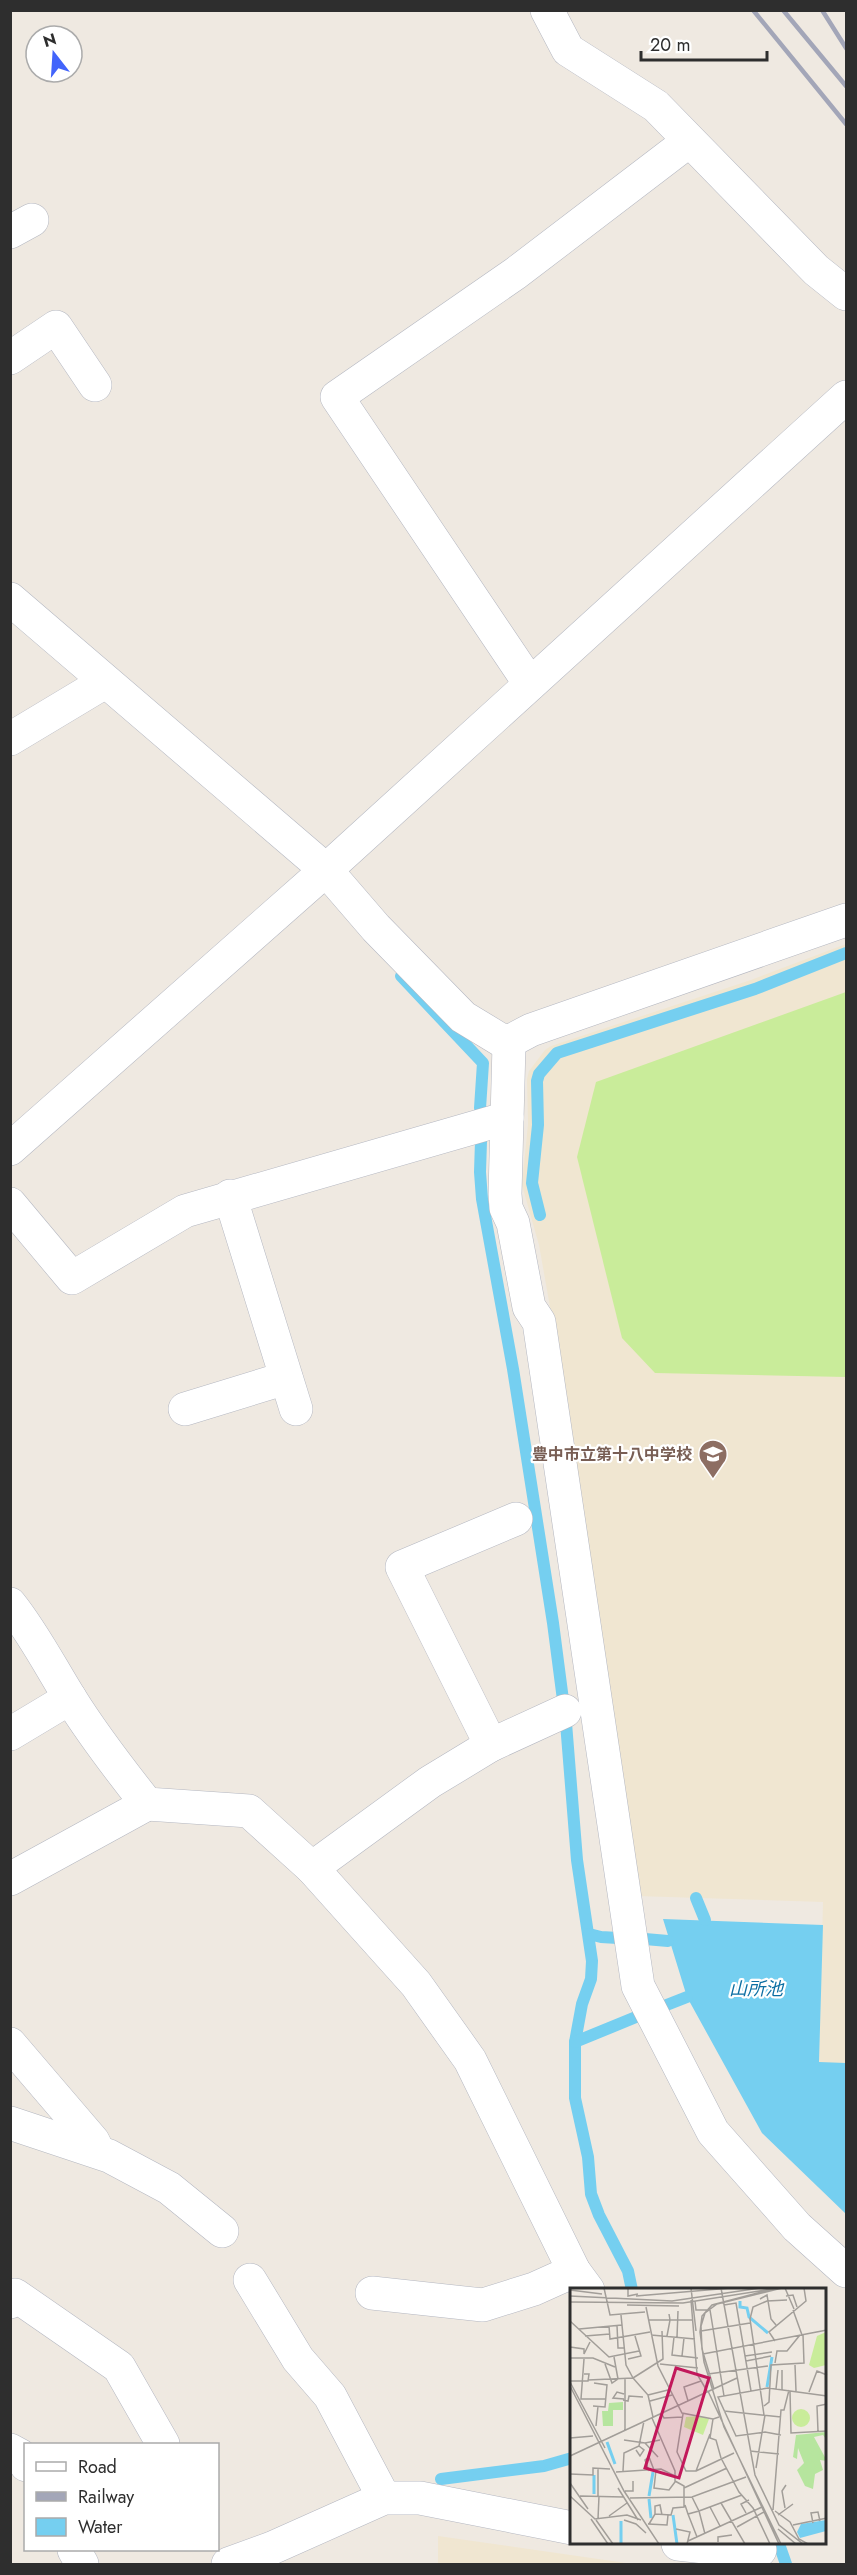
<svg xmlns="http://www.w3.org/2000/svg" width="857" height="2575" viewBox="0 0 857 2575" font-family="Jost,'Noto Sans JP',sans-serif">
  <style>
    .education { fill: #f0e6d1 }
    .pitch { fill: #c9ec9a }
    .water { fill: #75cff0 }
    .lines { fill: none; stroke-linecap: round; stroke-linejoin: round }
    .stream { stroke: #75cff0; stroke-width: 12 }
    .minor-casing { stroke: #b4b7c1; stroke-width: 34 }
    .tertiary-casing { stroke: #b4b7c1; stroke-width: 34 }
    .minor { stroke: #fff; stroke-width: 33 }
    .tertiary { stroke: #fff; stroke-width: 33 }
    .rail { stroke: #a3a6b8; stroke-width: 4.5 }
    .labels { text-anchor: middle; stroke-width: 4.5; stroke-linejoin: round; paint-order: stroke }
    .education-label { font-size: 16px; font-weight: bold; fill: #785e54; stroke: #fff; text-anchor: end }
    .water-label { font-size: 18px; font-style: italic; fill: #0d6fa3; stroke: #fff }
    .inset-river { fill: none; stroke: #75cff0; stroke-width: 3 }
    .inset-road { fill: none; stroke: #a29e99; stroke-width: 1.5 }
    .view { fill: #c2185b; fill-opacity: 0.15; stroke: #c2185b; stroke-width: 3 }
    .inset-edge { fill: none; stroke: #2e2e2e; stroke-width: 3 }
  </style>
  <rect width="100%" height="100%" fill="#efe9e1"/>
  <g class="education">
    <polygon points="846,944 846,2063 819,2063 823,1902 636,1896 566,1397 539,1245 522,1185 528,1124 527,1079 529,1071 545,1050 551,1046 751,980"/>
    <polygon points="438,2536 633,2564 438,2564"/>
  </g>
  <polygon class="pitch" points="846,992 846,1377 655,1373 622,1338 577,1157 596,1082"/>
  <polygon class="water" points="663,1919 823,1925 819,2062 846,2063 846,2214 762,2133 687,1997"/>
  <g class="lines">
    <g class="stream">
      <polyline points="401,976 483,1063 480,1108"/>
      <polyline points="481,1141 480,1172 482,1199 513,1369 553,1623 566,1723 577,1860 592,1961 591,1979 582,2004 575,2042 575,2098 588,2157 591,2194 599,2215 628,2271 632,2290"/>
      <polyline points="540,1215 532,1183 538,1125 537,1081 539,1074 557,1053 755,989 846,953"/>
      <polyline points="696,1898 705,1920"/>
      <polyline points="589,1934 601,1937 618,1938"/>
      <polyline points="645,1939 668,1941"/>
      <polyline points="664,2006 687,1997"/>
      <polyline points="575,2042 636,2017"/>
      <polyline points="441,2479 544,2466 572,2458"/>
      <polyline points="779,2544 786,2564"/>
    </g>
    <g class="minor-casing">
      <g id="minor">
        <polyline points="547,10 568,50 656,106 816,270 846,294"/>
        <polyline points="10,232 32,220"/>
        <polyline points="10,358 56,327 95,385"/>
        <polyline points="10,599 326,870 376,928 463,1017 509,1045 514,1039 531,1030 846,920"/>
        <polyline points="530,684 337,397 516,273 689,141"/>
        <polyline points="10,739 105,682"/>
        <polyline points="509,1045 505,1194 506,1208 513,1223 529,1307 539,1322 638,1986 713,2132 797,2227 846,2271"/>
        <polyline points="230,1196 296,1409"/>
        <polyline points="10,1204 72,1278 185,1211 507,1118"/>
        <polyline points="185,1409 286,1378"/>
        <path d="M10 1604C34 1634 50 1666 70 1698 93 1735 120 1770 147 1804L249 1811 312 1868 416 1984 470 2060 574 2271 588 2290"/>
        <polyline points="10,1734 70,1698"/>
        <polyline points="491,1745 402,1567 516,1519"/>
        <polyline points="312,1868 430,1782 491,1745 565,1711"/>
        <polyline points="10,1879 147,1804"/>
        <polyline points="10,2044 93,2141 98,2151"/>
        <polyline points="10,2123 109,2156 169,2188 222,2231"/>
        <polyline points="250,2280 298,2359 330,2396 384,2498"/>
        <polyline points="372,2293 483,2305 534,2289 574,2271"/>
        <polyline points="10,2302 15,2295 119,2367 163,2444"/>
        <polyline points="10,2450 21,2456 26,2465"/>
        <polyline points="678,2544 732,2550 760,2550"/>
        <polyline points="74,2550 82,2564"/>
        <polyline points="228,2564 272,2548 384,2498 420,2498 572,2528"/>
      </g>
    </g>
    <g class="tertiary-casing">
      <polyline id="tertiary" points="10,1149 326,870 846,397"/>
    </g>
    <use href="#minor" class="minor"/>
    <use href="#tertiary" class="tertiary"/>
    <g class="rail">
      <polyline points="753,10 846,124"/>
      <polyline points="783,10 846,86"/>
      <polyline points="822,10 846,48"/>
    </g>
  </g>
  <defs>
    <g id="school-pin" transform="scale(1.5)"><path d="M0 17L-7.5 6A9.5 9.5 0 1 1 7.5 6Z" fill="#8d6e63" stroke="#fff"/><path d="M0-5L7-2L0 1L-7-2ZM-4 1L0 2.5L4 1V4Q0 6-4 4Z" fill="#fff"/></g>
  </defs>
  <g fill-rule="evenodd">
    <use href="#school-pin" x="713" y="1454"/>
  </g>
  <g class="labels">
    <g class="education-label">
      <text x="692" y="1460">豊中市立第十八中学校</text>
    </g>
    <g class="water-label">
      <text x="756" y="1995">山所池</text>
    </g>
  </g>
  <g transform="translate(570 2288)">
    <rect width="256" height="256" fill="#efe9e1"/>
    <path d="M53 114V122H43V138H33L32 123H38L39 115ZM256 144V151L253 147 244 149 257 173 250 172 253 182 245 186 243 201 235 198 227 182 234 175 228 160 227 171 223 169 226 147Z" fill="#b6e59e"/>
    <path d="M256 44V77L244 80 239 77 247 48ZM222 130a9 9 0 1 1 18 0a9 9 0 1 1-18 0ZM129 128 139 131 133 147 114 139 116 129Z" fill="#c9ec9a"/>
    <path d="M256 232V243L230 250 227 244 231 236Z" fill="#75cff0"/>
    <path class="inset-river" d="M170 13V19L177 20 179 29 198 45M197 99 202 69M37 154 45 176M24 187V206M79 208 83 184M79 211 81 230M103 227 107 256M51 256V233"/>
    <path class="inset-road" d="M34 0 40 27 75 24M58 0V8L68 6M121 0 126 43M151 0 185 187 209 237 233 256M207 0 142 17 132 28 130 44 134 74 154 139 211 256M215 0 224 21M0 2 32 6M0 8 102 13 190 0M66 8 161 0M216 8 223 7 227 19M190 11 197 7 201 31 206 37M121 12 127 86 137 103M125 13 126 22H140L154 108M0 14 113 15 208 0M57 17 109 18M154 17 166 15 181 103M76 19 88 78 112 125 143 131M223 22 232 47M51 27 56 77 63 90M78 32H100L99 26M0 33 39 69 69 63M47 37 48 60H55M39 38 40 51 80 44M9 41 52 37M131 43 180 35M81 47 125 51M15 48 40 46M97 48 100 32H123M104 49 102 67 128 70M107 49 108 23M205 53 199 44 236 13 234 0M0 59 14 61V66L20 54M133 66 257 42M112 68 114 50M175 68 202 64M0 70H23L45 79M14 71 11 111H36M58 71 71 68 65 48M176 73 201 68M205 75 207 63H217L230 47M35 76 42 95 48 91 44 69M90 76 128 80M225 77 226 103M212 82V102M138 86 198 78M55 90V142M63 90 93 71 92 43M18 92 63 90 78 107 83 129M0 93H18L19 86H14M0 94 35 160M0 98 54 203 89 256M144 101 132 61 131 38 135 25 147 16 212 0M206 101 208 82M138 103 209 256M220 103 221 145 257 143M239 104 247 83 257 87M78 107 98 102M54 111 43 110 47 104 54 106M53 112 58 113 59 108 73 109M80 113 102 107M118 113 114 99 131 93M23 118 35 119 37 97 24 95M194 118 199 114 201 77 234 75 233 47M154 123 211 129M91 125 94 130 112 129M113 126 107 164 116 183H126L140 146M194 127 180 31 183 19 197 13 217 12M149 129 143 131 140 150 146 152 151 170 169 204 183 220 200 256M82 130 105 183V194L99 202 84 200 86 182M26 138 28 118M248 143 247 118 257 116M211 147 195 144 166 148 148 109 198 100 257 108M0 150 23 148M54 152 75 155 90 152M75 155 88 169M66 162 70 168 74 162 69 158M180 163 209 166M0 168 167 90M28 180V208M186 180 195 127M53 183 54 165 69 158 74 133M79 183 75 172 79 169 84 182M126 183 164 165M46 184 91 181 105 188M0 186 23 187V180L40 181M0 195 18 221M48 200 68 232M114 200 157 180M55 203H63V193M0 208 25 231 57 227 71 232M10 208 53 209M122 209 129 223 172 207M60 210 122 209 176 189M151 215 175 256M115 217 118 226 129 223 135 246M140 219 150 238M215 220 212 203 216 197M203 222 211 122H214L219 102M205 223 220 234 229 251 238 256M176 225 171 216 179 212M85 226V218L90 217 92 227M118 226 127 249M208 227 223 216M39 228 57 215M21 231 38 256M28 231 29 208M26 232 43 256M54 232 66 236 76 245M243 235 241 225 248 224 250 233M78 236 97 237 98 227M79 236 85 226 101 227 103 220 114 219V198L105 193M223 237 257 230M167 239 194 224M106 241 120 244 117 256M208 241 226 256M118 253 192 219M148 254V249L162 247"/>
    <path class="view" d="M106 80 139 90 109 190 75 180Z"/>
    <rect width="256" height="256" class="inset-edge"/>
  </g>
  <rect width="857" height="2575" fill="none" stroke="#2e2e2e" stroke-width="24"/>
  <rect x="24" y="2443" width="195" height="108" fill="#ffffff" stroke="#ababab" stroke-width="1.5"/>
  <rect x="36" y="2462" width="30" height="9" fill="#ffffff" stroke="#ababab" stroke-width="1.5"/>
  <text x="78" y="2473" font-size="18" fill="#2e2e2e">Road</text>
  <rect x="36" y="2492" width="30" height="9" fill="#a3a6b8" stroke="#ababab" stroke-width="1.5"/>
  <text x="78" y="2503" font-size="18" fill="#2e2e2e">Railway</text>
  <rect x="36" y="2518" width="30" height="18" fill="#75cff0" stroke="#ababab" stroke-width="1.5"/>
  <text x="78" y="2533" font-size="18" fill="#2e2e2e">Water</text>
  <g transform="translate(54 54) rotate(343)"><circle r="28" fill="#ffffff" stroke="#ababab" stroke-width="1.5"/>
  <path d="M0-4.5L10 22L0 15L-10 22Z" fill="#4264fb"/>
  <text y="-9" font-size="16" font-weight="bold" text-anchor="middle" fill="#2e2e2e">N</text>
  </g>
  <path d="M641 51v9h126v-9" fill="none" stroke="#2e2e2e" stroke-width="3"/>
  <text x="650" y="51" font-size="18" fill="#2e2e2e" stroke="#ffffff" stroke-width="4.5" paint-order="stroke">20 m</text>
</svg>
